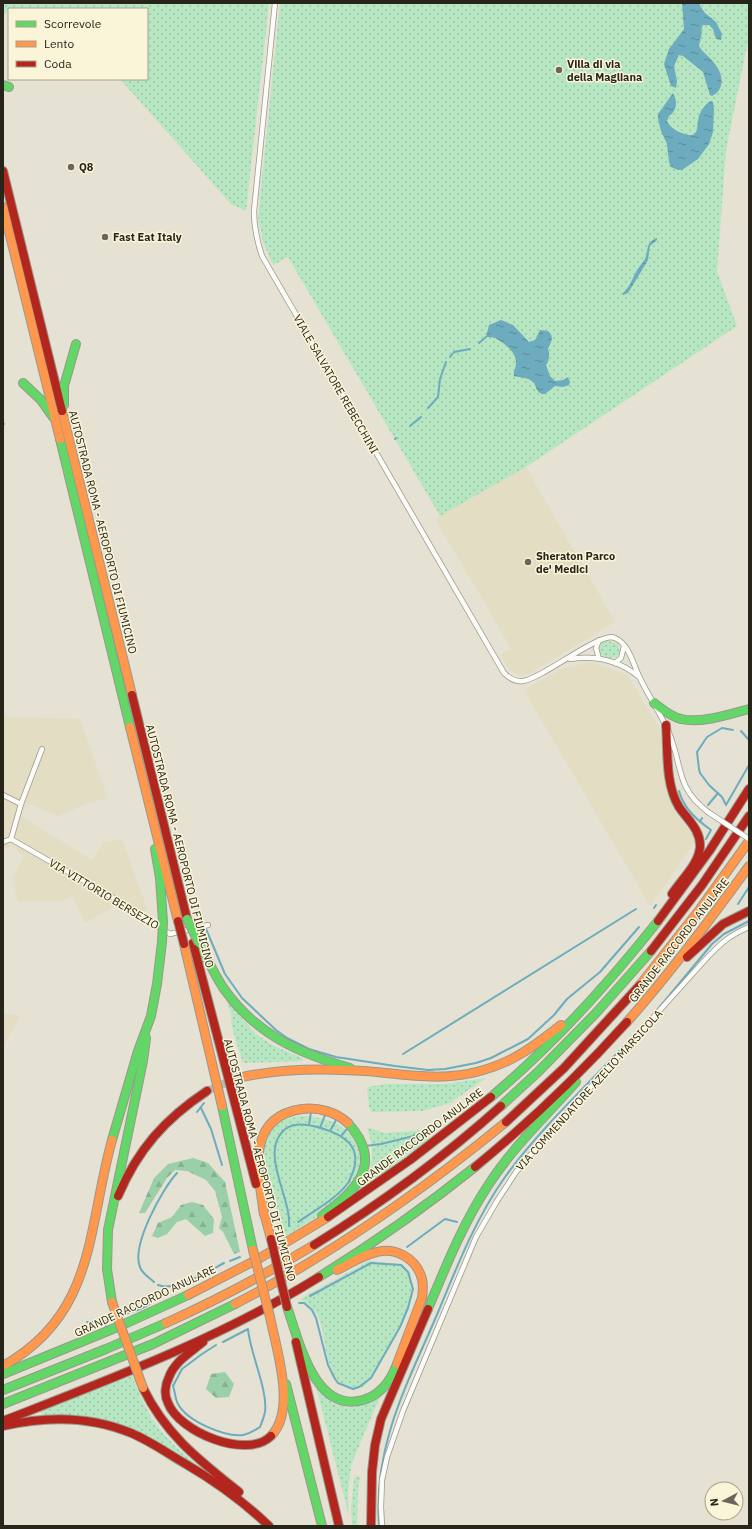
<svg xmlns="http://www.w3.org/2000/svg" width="752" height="1529" viewBox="0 0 752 1529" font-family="'IBM Plex Sans',sans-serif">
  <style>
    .built { fill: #e3ddc4 }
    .grass { fill: url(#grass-dots) }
    .forest { fill: url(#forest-firs) }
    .water { fill: url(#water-ripples) }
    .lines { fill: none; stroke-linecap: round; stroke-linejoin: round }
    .stream { stroke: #6dabbf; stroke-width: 2 }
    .highway-tunnel { stroke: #bfbcae; stroke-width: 8; stroke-dasharray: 8 4; stroke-linecap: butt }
    .street-casing { stroke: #9a988d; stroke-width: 6 }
    .fast-casing { stroke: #9a988d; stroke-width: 10 }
    .slow-casing { stroke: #9a988d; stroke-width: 10 }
    .jam-casing { stroke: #9a988d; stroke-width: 10 }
    .street { stroke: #fbfbf8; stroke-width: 4.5 }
    .fast { stroke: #63d668; stroke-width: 8 }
    .slow { stroke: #ff974d; stroke-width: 8 }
    .jam { stroke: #b3261e; stroke-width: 8 }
    .street-bridge-casing { stroke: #9a988d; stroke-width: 6; stroke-linecap: butt }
    .fast-bridge-casing { stroke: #9a988d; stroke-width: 10; stroke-linecap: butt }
    .slow-bridge-casing { stroke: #9a988d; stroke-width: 10; stroke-linecap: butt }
    .jam-bridge-casing { stroke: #9a988d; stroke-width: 10; stroke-linecap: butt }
    .street-bridge { stroke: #fbfbf8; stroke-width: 4.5 }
    .fast-bridge { stroke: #63d668; stroke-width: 8 }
    .slow-bridge { stroke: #ff974d; stroke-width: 8 }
    .jam-bridge { stroke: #b3261e; stroke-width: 8 }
    .poi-dot { fill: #6a665b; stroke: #faf4d8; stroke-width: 1.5 }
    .labels { text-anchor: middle; stroke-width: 3; stroke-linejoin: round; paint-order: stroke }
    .poi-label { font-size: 11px; font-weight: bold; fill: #27241a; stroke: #faf4d8; text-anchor: start }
    .street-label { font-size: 11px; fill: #27241a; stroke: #faf4d8 }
  </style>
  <defs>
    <pattern id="grass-dots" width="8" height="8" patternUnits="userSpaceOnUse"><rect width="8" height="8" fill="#b7e6c2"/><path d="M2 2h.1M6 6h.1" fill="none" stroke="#9dc5a6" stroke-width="1.8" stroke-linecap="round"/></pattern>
    <pattern id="forest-firs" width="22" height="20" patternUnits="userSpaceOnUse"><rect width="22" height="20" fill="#9bcfaa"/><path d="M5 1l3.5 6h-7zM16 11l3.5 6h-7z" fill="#86b292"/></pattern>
    <pattern id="water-ripples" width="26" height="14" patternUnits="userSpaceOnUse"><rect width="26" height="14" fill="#6dabbf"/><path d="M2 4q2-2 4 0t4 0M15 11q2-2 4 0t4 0" fill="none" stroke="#5a8b9a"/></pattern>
  </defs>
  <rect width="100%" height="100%" fill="#e5e2d3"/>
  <g class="built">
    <polygon points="526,467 615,622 529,674 522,675 515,674 509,668 500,655 511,648 435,519"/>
    <polygon points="592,662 627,675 659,727 669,793 673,805 696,841 650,906 524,690 563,668"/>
    <polygon points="3,717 80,719 108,799 91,802 58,816 28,803 21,816 92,860 104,842 122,839 147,909 141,912 123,901 85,923 72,896 62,901 18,902 12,878 24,857 12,846 3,850"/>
    <polygon points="3,1013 20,1016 3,1047"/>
  </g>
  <g class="grass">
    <polygon points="3,3 269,3 246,211 231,204 120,79 147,79 147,9 9,9 9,11 3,15"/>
    <polygon points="280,3 749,3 749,36 726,150 717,271 737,326 526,467 440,516 288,257 273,265 263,242 258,217"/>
    <path d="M605 641 613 642 618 644 620 652C616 661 605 659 599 652 598 647 600 643 605 641Z"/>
    <polygon points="226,1000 256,1034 274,1046 302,1058 303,1061 243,1063 232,1028 231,1013"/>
    <polygon points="486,1078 450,1103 422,1111 372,1112 369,1107 367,1087 386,1084 446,1084"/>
    <path d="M301 1116C319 1116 343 1122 353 1138 383 1184 315 1217 283 1238 279 1220 275 1203 271 1186 262 1151 255 1122 301 1116Z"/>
    <path d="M367 1127 385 1133 424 1130 430 1138 358 1191C373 1166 376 1156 367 1127Z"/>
    <path d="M369 1261 402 1264 410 1272 413 1288 405 1316 369 1381 364 1387C322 1395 329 1340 318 1316 314 1308 306 1304 300 1299Z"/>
    <path d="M132 1376C138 1391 144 1406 153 1420 169 1445 196 1464 220 1483L150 1442 73 1417 42 1415 41 1411Z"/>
    <polygon points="316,1386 332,1403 349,1408 371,1403 382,1392 351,1465 348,1493 349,1516"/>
    <polygon points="357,1476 360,1478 358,1489 357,1526 352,1526 351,1509 354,1479"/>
  </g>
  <g class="forest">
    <polygon points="193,1158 208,1163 225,1182 240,1252 234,1254 223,1232 219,1228 222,1217 215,1191 206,1180 187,1171 175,1170 167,1178 145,1213 139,1213 154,1178 168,1164"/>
    <polygon points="192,1202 203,1205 214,1219 213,1233 205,1236 186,1219 177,1222 167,1234 158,1238 152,1236 158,1223 172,1217 181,1205"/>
    <polygon points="225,1372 234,1384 229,1397 216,1398 206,1389 211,1374"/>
  </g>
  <g class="water">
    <path d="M682 3H700V6L705 13 716 22 722 34 721 40 716 39 713 29 709 25H703L701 30 702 32 699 46C703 53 710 57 714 63 723 73 726 89 712 96L710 95 703 72 683 56 679 55 674 66 677 81 676 88 671 86 664 64 669 49 684 29Z"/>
    <path d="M673 93C678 101 677 111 669 116L667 121C670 127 676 131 682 133 700 140 696 128 699 116 701 110 705 104 711 101L713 102 714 109 713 132 709 144 698 159 682 170H678L671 167 669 162 667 144 661 131 658 119V114Z"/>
    <path d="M657 238V240L650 246 648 260 636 280 628 293 623 295V293C630 287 632 279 636 272 638 267 643 263 645 259 649 249 645 243 657 238Z"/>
    <path d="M501 320 513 325 529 342 535 340 540 330 548 331C555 338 551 341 548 349 550 353 549 362 546 365L550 376 555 381 563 380 568 377 570 382 569 385 563 387 555 386 545 394H542C535 391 537 386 533 382 528 377 521 378 514 376 513 371 516 368 516 363 516 351 504 343 495 338 492 337 488 337 486 337L489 325Z"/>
  </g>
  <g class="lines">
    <g class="stream">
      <polyline points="479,343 486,337"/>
      <polyline points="450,357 454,352 470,349"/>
      <polyline points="428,408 438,397 440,379 446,362"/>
      <polyline points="3,423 4,424"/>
      <polyline points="410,426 421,417"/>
      <polyline points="395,439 396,438"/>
      <polyline points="733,730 722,728 707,737 697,752 699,769 700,773 709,785 722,797 726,805 749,765"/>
      <polyline points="741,731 749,740"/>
      <path d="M679 791C684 809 697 820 711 830L706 839"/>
      <polyline points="708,805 718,793"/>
      <polyline points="700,822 702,818"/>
      <polyline points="738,904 749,887"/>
      <polyline points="654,908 656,905"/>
      <polyline points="206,929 225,974 242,998 276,1030 287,1038 309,1049 336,1057 395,1066 428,1070 445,1069 476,1063 491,1058 528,1039 554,1015 567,999 600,972 639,927"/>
      <polyline points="658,1009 712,944 724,934 749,921"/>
      <polyline points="403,1054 636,909"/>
      <polyline points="201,1108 211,1129 222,1165"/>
      <polyline points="197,1112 204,1103"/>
      <polyline points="309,1125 311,1112"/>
      <polyline points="320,1128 325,1115"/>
      <polyline points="330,1131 336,1120"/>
      <polyline points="341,1136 347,1129"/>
      <polyline points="365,1146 381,1144 426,1133"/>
      <path d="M289 1226C291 1202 269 1167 276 1143 284 1120 303 1123 321 1128 344 1135 362 1146 353 1172 351 1176 350 1180 348 1183 335 1200 315 1210 298 1222"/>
      <polyline points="407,1247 445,1219 457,1222"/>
      <polyline points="230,1261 240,1257"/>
      <path d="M154 1282C149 1277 142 1274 140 1267 131 1246 162 1189 177 1173"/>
      <path d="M158 1285C175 1292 209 1271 224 1263"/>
      <polyline points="299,1303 304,1303 312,1310 316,1318 328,1365 335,1379 338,1383 353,1389 359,1387 371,1378 400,1327 408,1308 413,1289 408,1272 401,1265 371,1263 310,1296"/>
      <path d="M121 1315C132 1312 150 1308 155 1297"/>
      <polyline points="104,1321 106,1327"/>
      <polyline points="87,1322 99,1322 111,1320"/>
      <path d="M216 1345 202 1354 182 1369 173 1386C175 1391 175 1399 178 1404 187 1421 224 1437 243 1435 249 1434 255 1430 260 1427 262 1422 264 1417 265 1412 268 1390 250 1353 248 1329L223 1342"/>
      <path d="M379 1526C373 1444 408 1383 439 1310 458 1264 476 1218 505 1177 539 1130 585 1087 625 1045"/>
    </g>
    <polyline class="highway-tunnel" points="207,1091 235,1079"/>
    <g class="street-casing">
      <g id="street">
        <path d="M275 3 254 211C254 227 257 241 262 256L504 673C509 678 515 682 523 681 544 678 600 631 615 638 629 644 633 664 639 676 648 696 661 713 669 733 683 766 675 787 708 812"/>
        <path d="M570 659C595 655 618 660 638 676"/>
        <polyline points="599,659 596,648 599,640"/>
        <polyline points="615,663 621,658 624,646"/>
        <polyline points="3,795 21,804"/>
        <polyline points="11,839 21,804 42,749"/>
        <polyline points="3,842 11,839 119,901 170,934 208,925"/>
        <path d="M382 1526 381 1507 382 1480 387 1457 403 1411 476 1237 497 1201 516 1172 543 1140 704 961C720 944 728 936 749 927"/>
      </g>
    </g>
    <g class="fast-casing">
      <g id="fast">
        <polyline points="3,85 9,87"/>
        <polyline points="23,383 41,400 53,417"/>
        <polyline points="64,405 64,386 76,344"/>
        <polyline points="60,439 130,727"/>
        <path d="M654 703C662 709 671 717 681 719 701 724 730 714 749 709"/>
        <polyline points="155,849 160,878 163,922"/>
        <path d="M199 943C207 958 214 974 224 989 256 1034 298 1053 350 1068"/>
        <path d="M491 1097C553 1045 608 984 658 921"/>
        <polyline points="222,1106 253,1250"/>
        <polyline points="501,1106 538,1072 596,1013 651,951"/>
        <polyline points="112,1140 138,1051 151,1016 157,984 162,942"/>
        <path d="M322 1216C356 1190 385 1164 348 1123"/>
        <path d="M319 1277C374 1243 425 1207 475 1167"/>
        <polyline points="112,1302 107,1269 108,1230 143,1061 146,1038"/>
        <path d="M287 1307C299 1340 314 1414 363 1400 381 1395 391 1380 397 1364"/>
        <path d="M428 1309C446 1266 463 1223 489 1184 513 1147 547 1115 576 1082"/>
        <polyline points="3,1374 120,1326 188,1295"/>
        <polyline points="286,1384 322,1526"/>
        <polyline points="3,1390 106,1349 166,1323"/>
        <polyline points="3,1404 153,1344 235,1304"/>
      </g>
    </g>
    <g class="slow-casing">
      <g id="slow">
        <polyline points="3,207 60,439"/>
        <polyline points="62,411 132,695"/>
        <polyline points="130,727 178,921"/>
        <polyline points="184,944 222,1106"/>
        <polyline points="640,985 700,909 749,841"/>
        <path d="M627 1022C671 972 710 920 749 866"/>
        <path d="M238 1078C280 1068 322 1068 365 1071 403 1074 442 1082 480 1071 514 1062 534 1046 561 1025"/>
        <polyline points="263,1209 271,1239"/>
        <path d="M264 1214C258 1173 245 1117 302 1109 319 1107 336 1112 348 1123"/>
        <path d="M337 1270C350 1264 362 1255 377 1252 395 1247 415 1258 421 1276 424 1283 423 1291 422 1298L397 1364"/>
        <polyline points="188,1295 260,1258 328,1217"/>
        <path d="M235 1304C332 1254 422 1191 506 1122"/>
        <path d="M270 1317C276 1348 297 1410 271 1436"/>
        <path d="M166 1323C217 1300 266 1274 314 1245"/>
        <path d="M3 1366C96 1314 87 1230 112 1140"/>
      </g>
    </g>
    <g class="jam-casing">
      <g id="jam">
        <polyline points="3,171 62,411"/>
        <polyline points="132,695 187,919"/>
        <path d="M666 725C668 751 665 784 679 807 687 819 701 830 700 847 699 864 681 880 672 894"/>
        <polyline points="658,921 710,850 749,789"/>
        <polyline points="193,943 256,1184"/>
        <polyline points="651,951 702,885 749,816"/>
        <polyline points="687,957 723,924 749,911"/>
        <polyline points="506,1122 564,1068 640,985"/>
        <path d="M475 1167C529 1123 580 1074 627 1022"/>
        <path d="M118 1196C138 1149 165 1119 207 1091"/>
        <polyline points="328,1217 410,1160 491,1097"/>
        <path d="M314 1245C380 1204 443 1158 501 1106"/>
        <path d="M203 1342C191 1352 175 1361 169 1377 165 1385 164 1395 168 1403 179 1432 247 1460 271 1436"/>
        <polyline points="296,1342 339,1526"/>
        <path d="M143 1388C166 1435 199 1460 239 1492"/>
        <path d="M3 1421C111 1379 221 1338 319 1277"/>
        <path d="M3 1426C46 1416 90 1416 131 1433 150 1441 167 1453 184 1463 215 1481 243 1501 269 1526"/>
        <polyline points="371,1526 372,1472 375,1445 381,1419 428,1309"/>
      </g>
    </g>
    <use href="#street" class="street"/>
    <use href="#fast" class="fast"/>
    <use href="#slow" class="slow"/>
    <use href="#jam" class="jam"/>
    <g class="street-bridge-casing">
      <polyline id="street-bridge" points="708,812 749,839"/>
    </g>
    <g class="fast-bridge-casing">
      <g id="fast-bridge">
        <polyline points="187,919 199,943"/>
        <polyline points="162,942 163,922"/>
      </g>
    </g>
    <g class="slow-bridge-casing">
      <g id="slow-bridge">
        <polyline points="253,1250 270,1317"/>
        <polyline points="112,1302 143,1388"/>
      </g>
    </g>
    <g class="jam-bridge-casing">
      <g id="jam-bridge">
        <polyline points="178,921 184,944"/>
        <polyline points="271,1239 287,1307"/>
      </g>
    </g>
    <use href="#street-bridge" class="street-bridge"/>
    <use href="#fast-bridge" class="fast-bridge"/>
    <use href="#slow-bridge" class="slow-bridge"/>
    <use href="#jam-bridge" class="jam-bridge"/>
  </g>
  <g class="poi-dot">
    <circle cx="559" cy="70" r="4"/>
    <circle cx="71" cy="167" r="4"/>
    <circle cx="105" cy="237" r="4"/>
    <circle cx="528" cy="562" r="4"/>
  </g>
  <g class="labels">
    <g class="poi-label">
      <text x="567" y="68">Villa di via<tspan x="567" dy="13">della Magliana</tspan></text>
      <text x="79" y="171">Q8</text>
      <text x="113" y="241">Fast Eat Italy</text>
      <text x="536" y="560">Sheraton Parco<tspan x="536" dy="13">de' Medici</tspan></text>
    </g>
    <g class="street-label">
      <text transform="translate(336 384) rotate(60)" y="4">VIALE SALVATORE REBECCHINI</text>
      <text transform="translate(103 532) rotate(76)" y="4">AUTOSTRADA ROMA - AEROPORTO DI FIUMICINO</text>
      <text transform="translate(180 846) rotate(76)" y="4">AUTOSTRADA ROMA - AEROPORTO DI FIUMICINO</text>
      <text transform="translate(104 894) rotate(31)" y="4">VIA VITTORIO BERSEZIO</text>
      <text transform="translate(679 940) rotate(-52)" y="4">GRANDE RACCORDO ANULARE</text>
      <text transform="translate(589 1090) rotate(-48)" y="4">VIA COMMENDATORE AZELIO MARSICOLA</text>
      <text transform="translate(420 1137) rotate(-37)" y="4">GRANDE RACCORDO ANULARE</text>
      <text transform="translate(260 1160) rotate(75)" y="4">AUTOSTRADA ROMA - AEROPORTO DI FIUMICINO</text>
      <text transform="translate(145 1301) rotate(-25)" y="4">GRANDE RACCORDO ANULARE</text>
    </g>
  </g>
  <rect width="752" height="1529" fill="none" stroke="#27241a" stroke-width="8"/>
  <rect x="8" y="8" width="140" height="72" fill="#faf4d8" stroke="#a6a18c"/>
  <rect x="16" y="21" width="20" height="6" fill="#63d668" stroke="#a6a18c"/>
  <text x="44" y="28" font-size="12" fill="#27241a">Scorrevole</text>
  <rect x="16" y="41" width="20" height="6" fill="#ff974d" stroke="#a6a18c"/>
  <text x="44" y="48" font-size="12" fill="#27241a">Lento</text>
  <rect x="16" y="61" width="20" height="6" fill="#b3261e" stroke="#a6a18c"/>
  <text x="44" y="68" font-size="12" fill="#27241a">Coda</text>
  <g transform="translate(724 1501) rotate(263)"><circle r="19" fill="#faf4d8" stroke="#a6a18c"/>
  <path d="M0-3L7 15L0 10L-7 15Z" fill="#6a665b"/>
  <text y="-6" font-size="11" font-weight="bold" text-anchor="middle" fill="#27241a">N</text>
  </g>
</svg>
